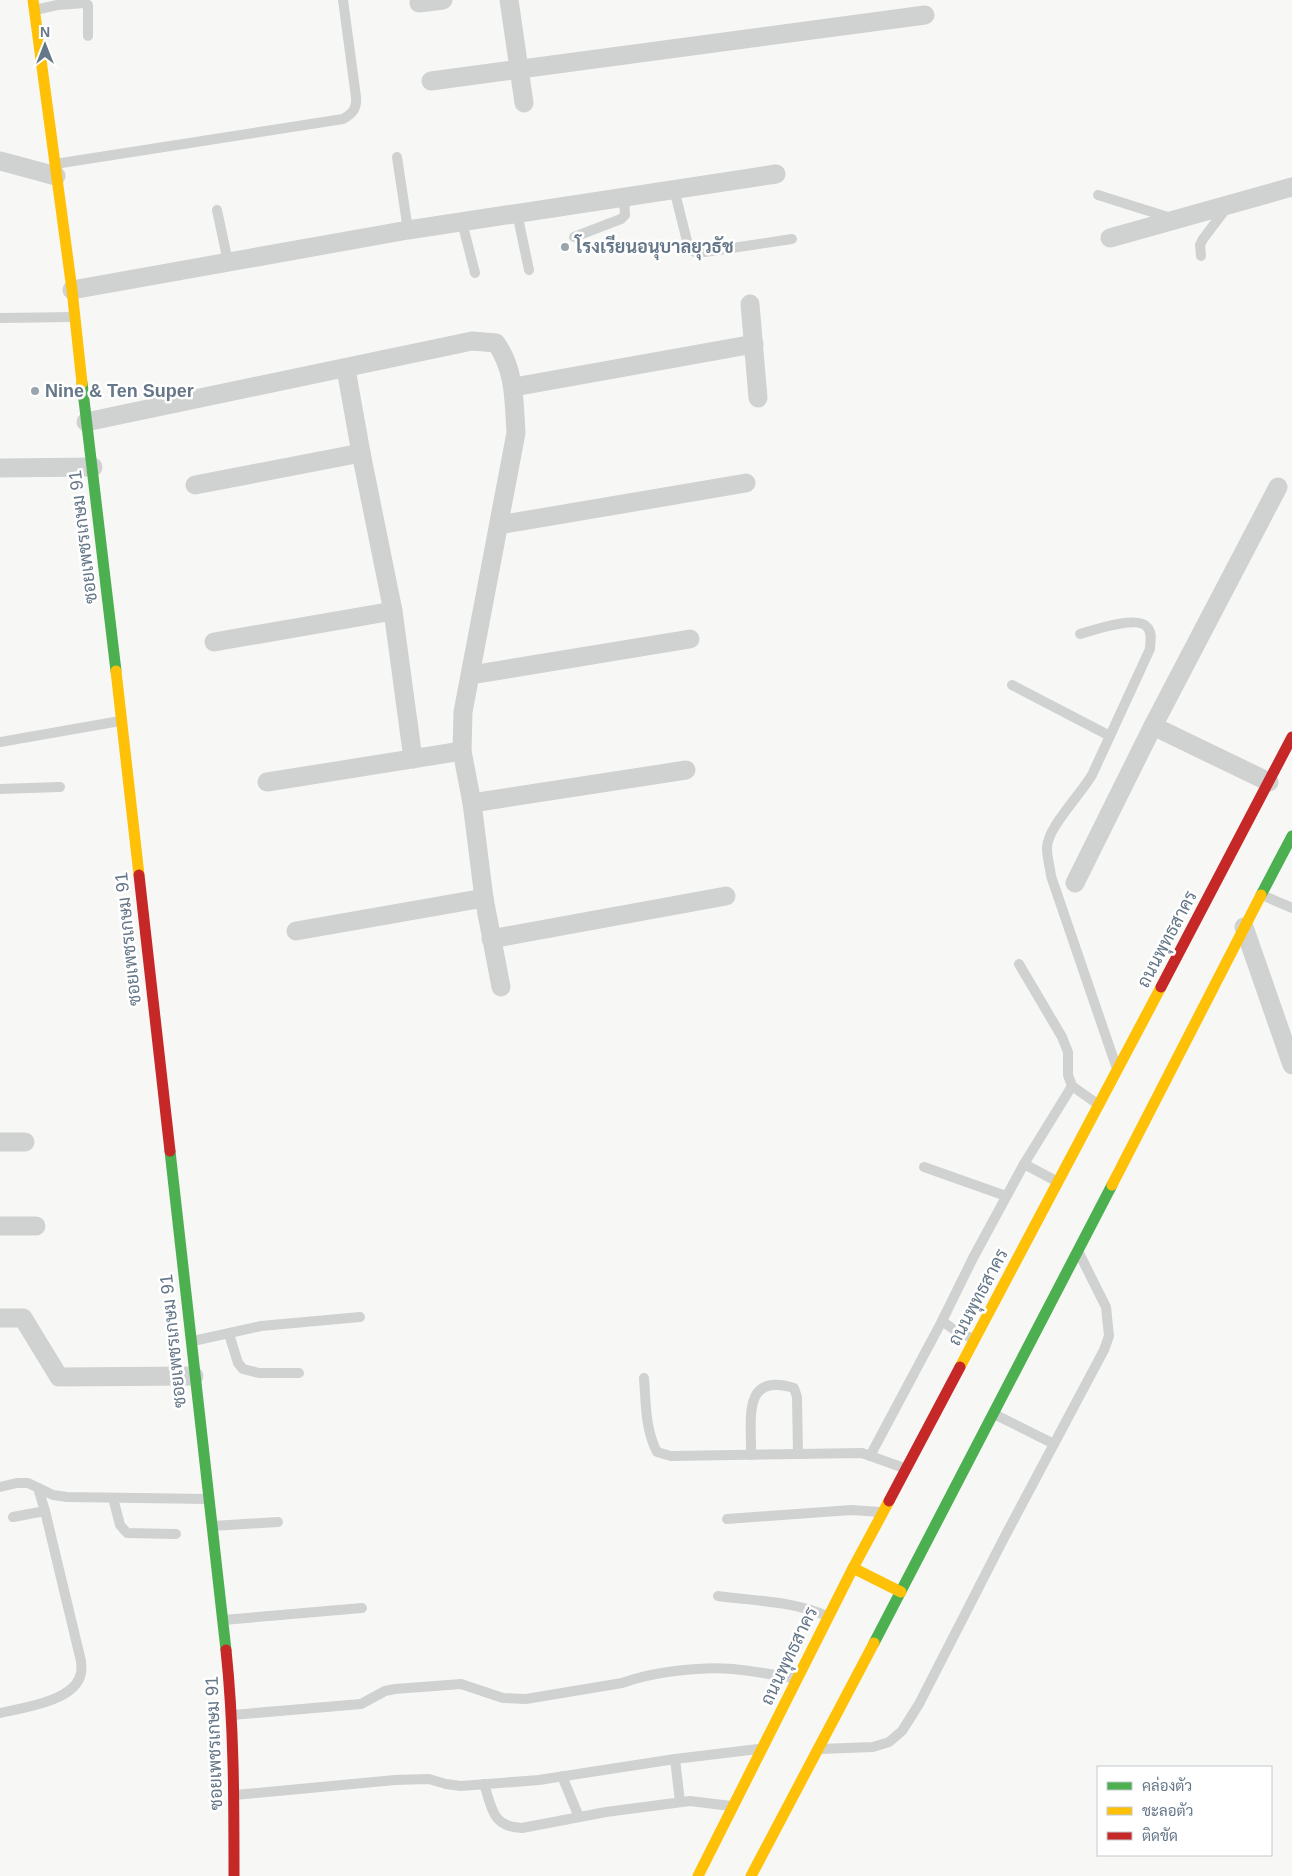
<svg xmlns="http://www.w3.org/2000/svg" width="1292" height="1876" viewBox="0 0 1292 1876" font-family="Arial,Sarabun,sans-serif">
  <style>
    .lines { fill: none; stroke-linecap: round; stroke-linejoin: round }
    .lane { stroke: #d0d2d2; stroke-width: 10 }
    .street { stroke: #d0d2d2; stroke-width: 19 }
    .fast { stroke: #4caf50; stroke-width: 11 }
    .slow { stroke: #ffc107; stroke-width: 11 }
    .jam { stroke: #c62828; stroke-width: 11 }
    .poi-dot { fill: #98a4ae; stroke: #fff; stroke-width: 2 }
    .labels { text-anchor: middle; stroke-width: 5; stroke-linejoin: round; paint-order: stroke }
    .poi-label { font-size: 18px; font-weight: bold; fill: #657788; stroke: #fff; text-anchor: start }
    .street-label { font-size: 18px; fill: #657788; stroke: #fff }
  </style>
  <rect width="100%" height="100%" fill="#f7f7f6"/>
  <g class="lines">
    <g class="lane">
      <polyline points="35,10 57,5 85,3 88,5 88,36"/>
      <polyline points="397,157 408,230"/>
      <path d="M55 164 343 119C353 113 357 109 356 97L343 0"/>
      <polyline points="674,189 689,249 695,252 705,252 792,239"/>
      <polyline points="1098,195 1171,218"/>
      <polyline points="217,210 228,262"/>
      <polyline points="517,213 529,270"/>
      <polyline points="462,222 475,273"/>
      <polyline points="574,237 621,219 625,215 624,197"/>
      <polyline points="1201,256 1200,245 1203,239 1228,206"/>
      <polyline points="0,318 74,317"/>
      <path d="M1080 634C1094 630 1138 615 1147 627 1153 633 1150 642 1150 649L1092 775C1081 794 1046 829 1047 849 1047 857 1050 867 1051 876L1116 1066"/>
      <polyline points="1012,685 1110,736"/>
      <polyline points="0,742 120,721"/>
      <polyline points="0,789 60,787"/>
      <polyline points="1262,895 1292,908"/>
      <polyline points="1019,964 1062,1037 1068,1052 1068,1075 1072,1086 1099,1105"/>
      <polyline points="1024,1164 1072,1086"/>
      <polyline points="924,1167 1006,1196"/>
      <polyline points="229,1334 238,1363 243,1369 259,1373 299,1373"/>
      <polyline points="974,1339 956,1331 942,1321 973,1258 1024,1164 1058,1182"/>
      <polyline points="193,1341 261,1326 360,1317"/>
      <path d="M644 1378C646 1403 645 1429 657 1452L671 1456 862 1453 904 1468"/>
      <polyline points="994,1414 1054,1444"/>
      <path d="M751 1455C752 1420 741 1372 794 1388L797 1397 798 1454"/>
      <polyline points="870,1456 942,1321"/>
      <polyline points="0,1487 17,1483 28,1483 53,1495 67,1497 208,1499"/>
      <polyline points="38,1488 45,1511"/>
      <polyline points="113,1498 120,1525 127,1533 176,1534"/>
      <polyline points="727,1519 851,1510 880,1512"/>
      <polyline points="213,1526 278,1522"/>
      <path d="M718 1596C755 1601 793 1601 827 1616"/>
      <polyline points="223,1620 362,1608"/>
      <path d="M0 1713C23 1708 76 1701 81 1673 82 1669 81 1664 81 1661L45 1511 13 1517"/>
      <path d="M232 1715 361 1704 385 1691 395 1689 461 1684 503 1698 526 1699 622 1683C652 1672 701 1666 733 1669 754 1671 774 1675 794 1678"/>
      <polyline points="820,1749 873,1747 889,1742 902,1731 919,1704 1004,1538 1104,1350 1109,1336 1106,1307 1080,1255"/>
      <polyline points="562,1776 579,1817"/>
      <path d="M484 1784C492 1808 492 1827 522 1828L606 1812 690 1801 731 1806"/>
      <polyline points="235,1795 395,1780 429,1779 446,1784 461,1786 539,1780 675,1759"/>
      <polyline points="680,1802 675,1759 758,1749"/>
    </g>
    <g class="street">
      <polyline points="509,0 524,103"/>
      <polyline points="419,3 443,0"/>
      <polyline points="431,81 925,15"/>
      <polyline points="0,161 56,176"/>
      <polyline points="1110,238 1292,187"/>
      <polyline points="72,290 408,230 776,174"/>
      <polyline points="750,304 758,398"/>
      <polyline points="346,369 361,453 393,611 413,759"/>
      <polyline points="514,387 754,344"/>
      <path d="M86 422 472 341 496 343C515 370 514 401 516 433L463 712 462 751 472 803 484 898 501 987"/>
      <polyline points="0,468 93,467"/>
      <polyline points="195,485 361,453"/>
      <polyline points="499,525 746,483"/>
      <polyline points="214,642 393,611"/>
      <polyline points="471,675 690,639"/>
      <polyline points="267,782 462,751"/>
      <polyline points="1269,782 1153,726 1278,487"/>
      <polyline points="472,803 686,770"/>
      <polyline points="1075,883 1153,726"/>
      <polyline points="1244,927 1292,1065"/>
      <polyline points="296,931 484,898"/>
      <polyline points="491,939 726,896"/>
      <polyline points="0,1142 25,1142"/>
      <polyline points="0,1226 36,1226"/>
      <polyline points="0,1318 23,1318 59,1377 194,1376"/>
    </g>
    <g class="fast">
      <polyline points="82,383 116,671"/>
      <polyline points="1261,895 1292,836"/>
      <polyline points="170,1151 226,1650"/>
      <polyline points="874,1643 1112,1185"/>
    </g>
    <g class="slow">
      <polyline points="33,0 72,290 82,383"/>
      <polyline points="116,671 139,875"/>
      <polyline points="1112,1185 1261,895"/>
      <polyline points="960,1367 1161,987"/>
      <polyline points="853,1568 901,1592"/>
      <polyline points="698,1876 853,1568 889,1501"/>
      <polyline points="751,1876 874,1643"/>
    </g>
    <g class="jam">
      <polyline points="139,875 170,1151"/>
      <polyline points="1161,987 1292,737"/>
      <polyline points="889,1501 960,1367"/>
      <path d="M226 1650C234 1725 234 1801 234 1876"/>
    </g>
  </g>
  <g class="poi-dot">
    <circle cx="565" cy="247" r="5"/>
    <circle cx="35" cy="391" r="5"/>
  </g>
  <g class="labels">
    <g class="poi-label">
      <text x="575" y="253">โรงเรียนอนุบาลยุวธัช</text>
      <text x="45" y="397">Nine &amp; Ten Super</text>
    </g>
    <g class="street-label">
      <text transform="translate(83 537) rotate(-97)" y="6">ซอยเพชรเกษม 91</text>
      <text transform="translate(128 939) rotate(-96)" y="6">ซอยเพชรเกษม 91</text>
      <text transform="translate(1167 939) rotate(-62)" y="6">ถนนพุทธสาคร</text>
      <text transform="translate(978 1297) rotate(-62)" y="6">ถนนพุทธสาคร</text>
      <text transform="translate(173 1341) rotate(-96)" y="6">ซอยเพชรเกษม 91</text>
      <text transform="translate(789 1656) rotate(-64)" y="6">ถนนพุทธสาคร</text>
      <text transform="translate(214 1743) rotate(-92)" y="6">ซอยเพชรเกษม 91</text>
    </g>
  </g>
  <rect x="1097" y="1766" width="175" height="90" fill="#ffffff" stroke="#c1c9cf"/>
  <rect x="1107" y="1782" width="25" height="8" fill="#4caf50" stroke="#c1c9cf"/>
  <text x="1142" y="1791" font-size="15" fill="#657788">คล่องตัว</text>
  <rect x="1107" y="1807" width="25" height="8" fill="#ffc107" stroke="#c1c9cf"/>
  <text x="1142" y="1816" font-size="15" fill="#657788">ชะลอตัว</text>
  <rect x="1107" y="1832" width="25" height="8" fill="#c62828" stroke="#c1c9cf"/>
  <text x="1142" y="1841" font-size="15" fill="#657788">ติดขัด</text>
  <g transform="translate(45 45)" stroke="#ffffff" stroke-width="4" paint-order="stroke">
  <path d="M0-4L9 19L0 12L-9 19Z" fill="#657788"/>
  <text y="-8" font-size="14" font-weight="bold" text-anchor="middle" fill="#657788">N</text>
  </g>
</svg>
